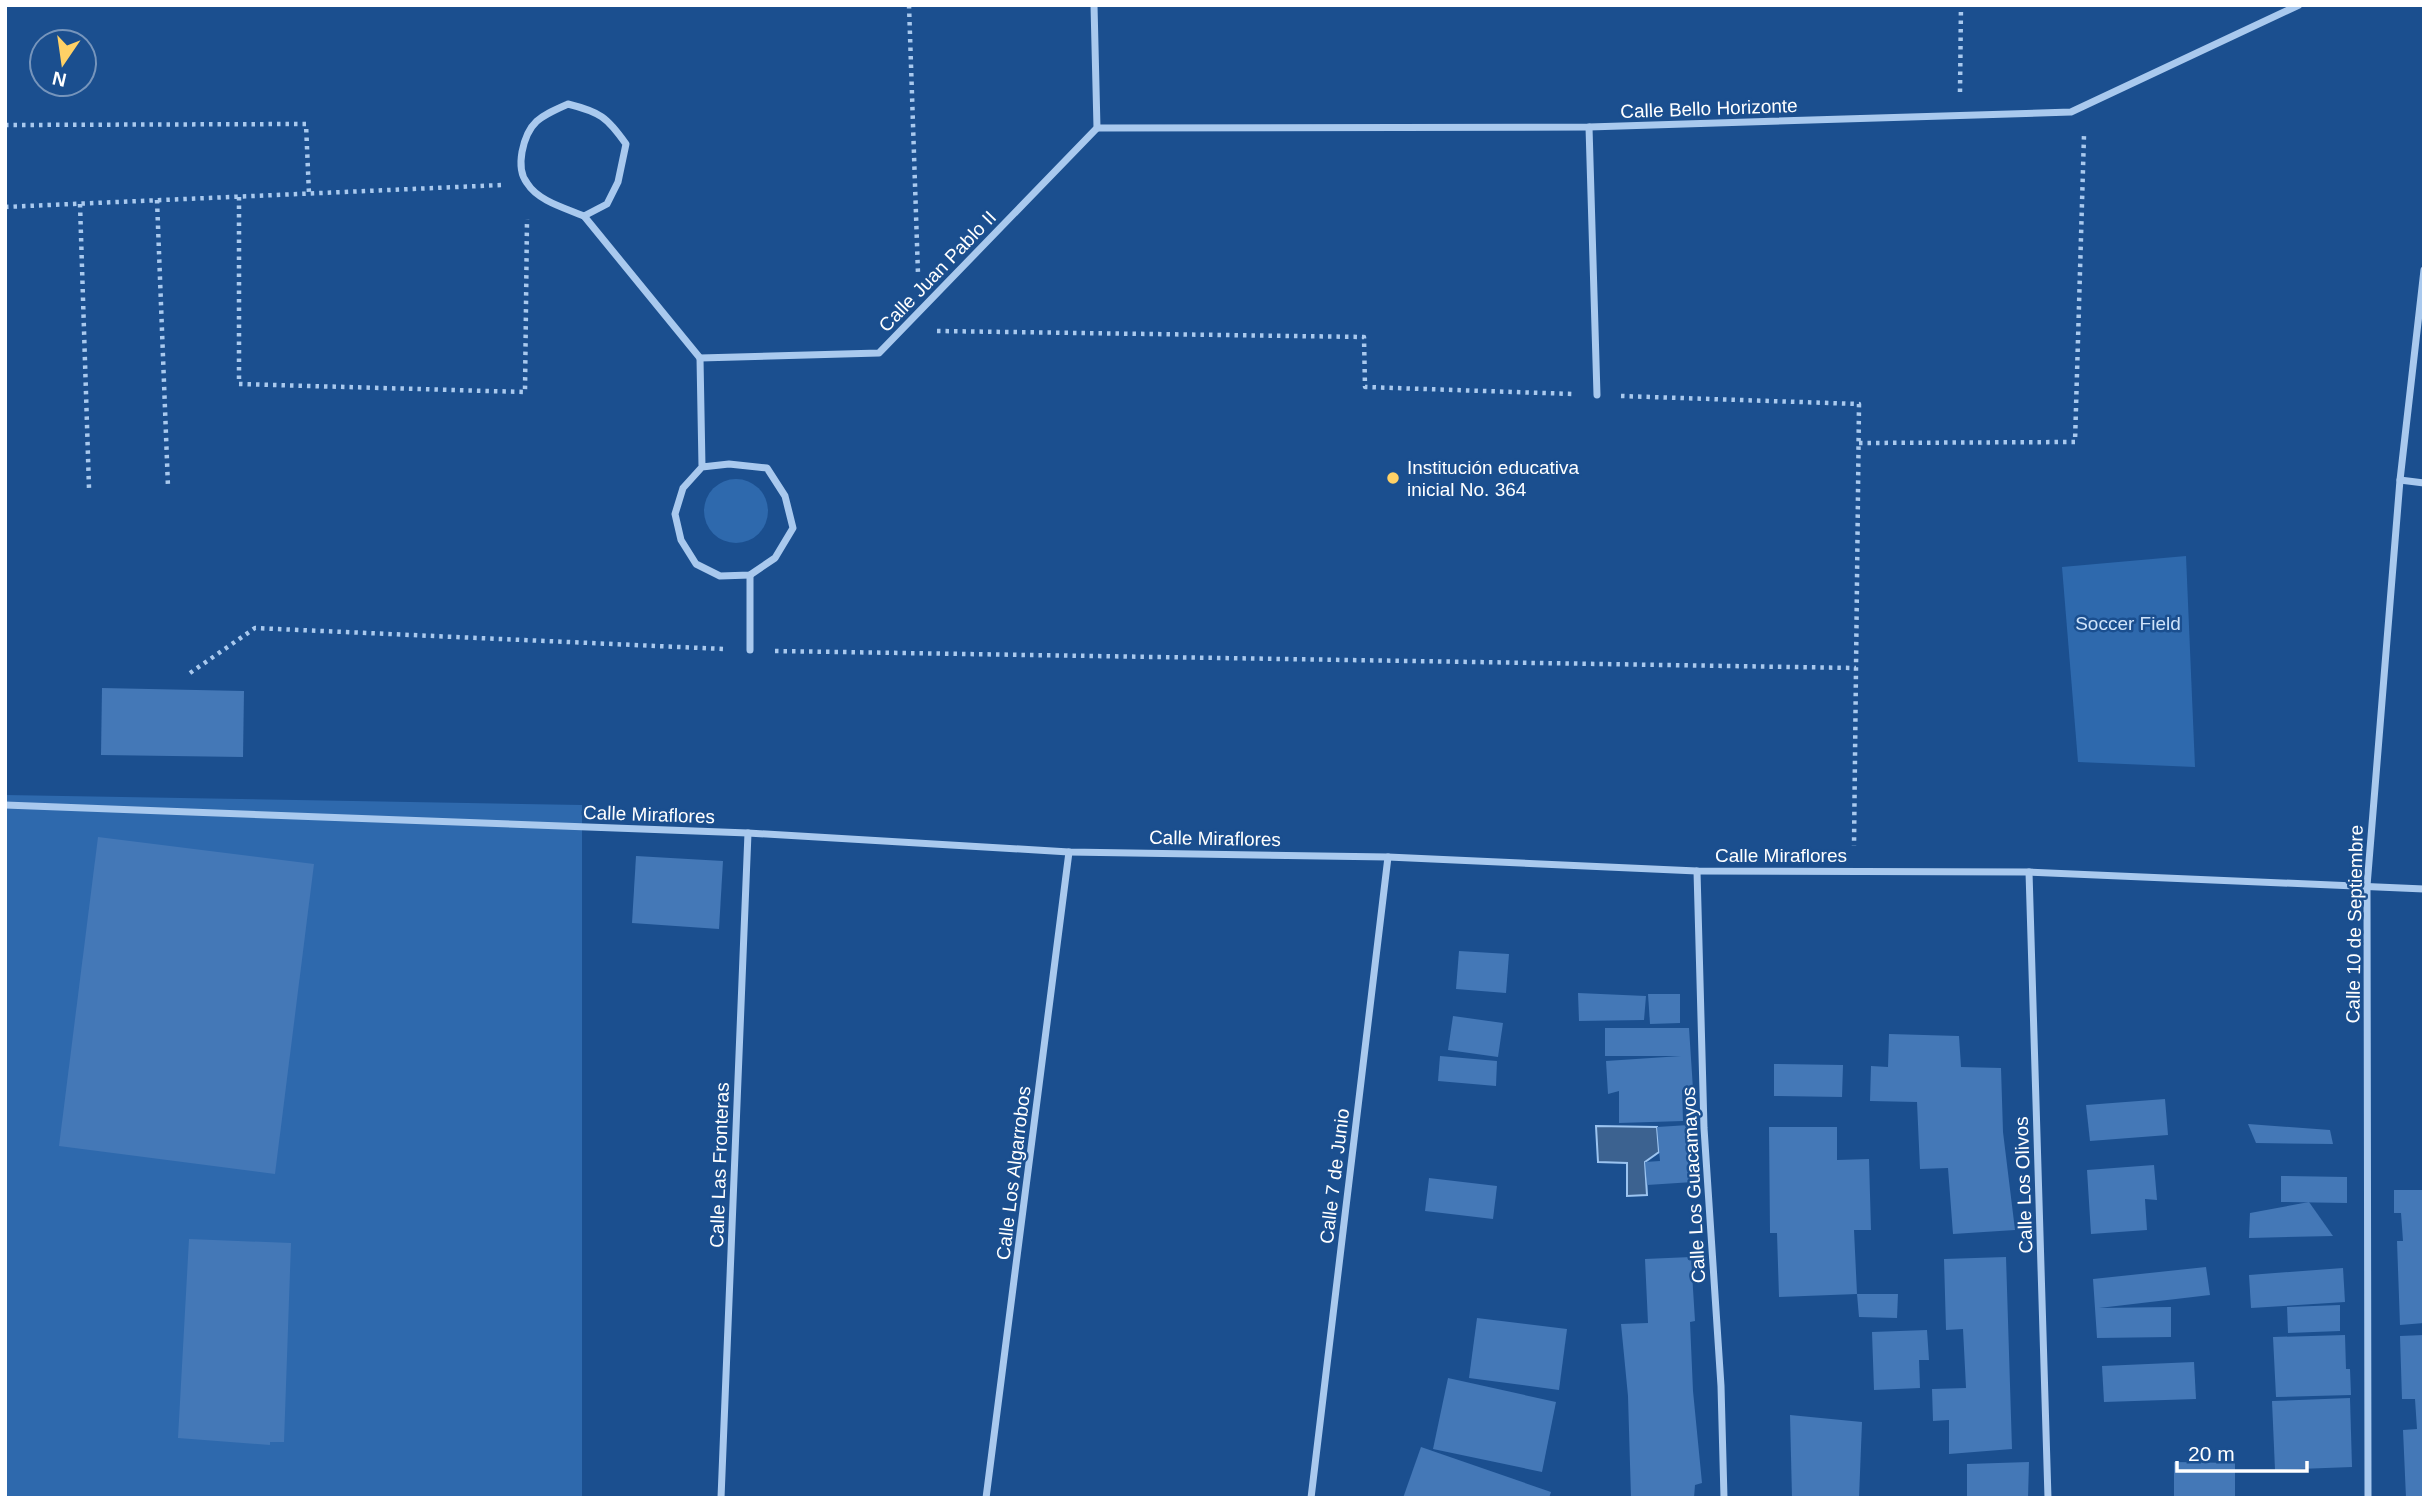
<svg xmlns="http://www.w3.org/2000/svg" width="2429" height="1503" viewBox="0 0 2429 1503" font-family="Helvetica,sans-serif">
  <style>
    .green { fill: #2e69ad }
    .water { fill: #3c6290; stroke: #9cc4f0; stroke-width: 2 }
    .building { fill: #4478b7 }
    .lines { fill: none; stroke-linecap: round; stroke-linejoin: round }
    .path { stroke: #a9c9ee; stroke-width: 4.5; stroke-dasharray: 3.5 5; stroke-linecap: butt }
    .street { stroke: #a9c9ee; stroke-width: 7 }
    .poi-dot { fill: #ffd166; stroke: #1b4f8f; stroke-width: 2.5 }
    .labels { text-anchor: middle; stroke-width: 5; stroke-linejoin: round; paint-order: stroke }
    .street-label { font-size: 19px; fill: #fff; stroke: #1b4f8f }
    .poi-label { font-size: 19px; fill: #fff; stroke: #1b4f8f; text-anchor: start }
    .park-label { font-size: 19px; fill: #cfe3fa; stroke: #1b4f8f }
  </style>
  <rect width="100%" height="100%" fill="#1b4f8f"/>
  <g class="green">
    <circle cx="736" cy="511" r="32"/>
    <polygon points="2186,556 2195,767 2078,762 2062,567"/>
    <polygon points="5,795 582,805 582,1498 5,1498"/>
  </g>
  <polygon class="water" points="1596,1126 1657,1127 1659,1152 1645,1162 1647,1195 1627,1196 1627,1163 1598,1162"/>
  <g class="building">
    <polygon points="102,688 244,691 243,757 101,755"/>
    <polygon points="98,837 314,864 275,1174 59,1146"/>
    <polygon points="636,856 723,861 719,929 632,923"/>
    <polygon points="1459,951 1509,954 1506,993 1456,989"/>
    <polygon points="1578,993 1646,996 1644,1020 1579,1021"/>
    <polygon points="1648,994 1680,994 1680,1023 1650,1024"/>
    <polygon points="1453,1016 1503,1023 1498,1057 1448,1050"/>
    <polygon points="1605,1028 1689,1028 1693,1089 1682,1090 1683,1121 1619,1123 1619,1091 1608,1094 1606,1061 1681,1056 1605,1056"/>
    <polygon points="1889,1034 1959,1036 1961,1067 2001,1068 2003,1132 2015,1230 1953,1234 1948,1168 1920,1169 1917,1102 1870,1101 1871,1066 1888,1067"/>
    <polygon points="1440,1056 1497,1061 1496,1086 1438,1081"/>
    <polygon points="1774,1064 1843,1065 1842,1097 1774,1096"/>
    <polygon points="2165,1099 2168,1135 2090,1141 2086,1105"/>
    <polygon points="2248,1124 2330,1130 2333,1144 2256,1143"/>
    <polygon points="1689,1125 1693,1182 1647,1185 1645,1162 1660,1161 1657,1127"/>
    <polygon points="1769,1127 1837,1127 1837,1160 1869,1159 1871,1230 1854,1230 1857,1294 1779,1297 1777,1233 1770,1233"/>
    <polygon points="2154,1165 2157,1200 2145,1199 2147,1230 2091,1234 2087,1170"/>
    <polygon points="2281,1176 2347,1177 2347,1203 2281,1202"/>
    <polygon points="1429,1178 1497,1186 1493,1219 1425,1211"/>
    <polygon points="2394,1190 2424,1190 2424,1323 2400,1325 2397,1241 2403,1241 2401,1213 2394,1213"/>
    <polygon points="2309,1202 2333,1236 2249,1238 2250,1213"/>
    <polygon points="189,1239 291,1243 284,1442 270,1442 270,1445 178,1438"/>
    <polygon points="1691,1257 1695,1321 1690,1322 1693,1391 1702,1483 1695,1485 1694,1498 1631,1498 1628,1396 1621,1324 1648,1323 1645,1259"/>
    <polygon points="2006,1257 2012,1449 1949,1454 1949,1420 1933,1421 1932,1389 1966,1388 1963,1329 1946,1330 1944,1259"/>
    <polygon points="2206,1267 2210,1295 2099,1308 2171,1307 2171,1337 2097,1338 2093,1279"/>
    <polygon points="2343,1268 2345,1302 2251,1308 2249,1275"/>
    <polygon points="1857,1294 1898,1294 1897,1318 1859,1317"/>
    <polygon points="2340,1305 2340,1331 2288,1333 2287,1307"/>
    <polygon points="1477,1318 1567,1329 1559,1390 1469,1378"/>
    <polygon points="1927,1330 1929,1360 1919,1360 1920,1388 1874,1390 1872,1332"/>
    <polygon points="2345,1335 2346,1369 2350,1369 2351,1395 2276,1397 2273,1337"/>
    <polygon points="2424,1335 2424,1498 2406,1498 2403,1430 2417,1429 2415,1399 2402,1399 2400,1336"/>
    <polygon points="2194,1362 2196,1399 2104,1402 2102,1366"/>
    <polygon points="1448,1378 1556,1402 1542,1472 1433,1449"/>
    <polygon points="2350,1398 2352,1467 2275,1470 2272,1401"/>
    <polygon points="1790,1415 1862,1422 1859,1498 1792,1498"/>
    <polygon points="1421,1447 1551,1492 1549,1498 1403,1498"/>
    <polygon points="2029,1462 2028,1498 1967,1498 1967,1464"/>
    <polygon points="2174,1462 2235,1463 2235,1498 2174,1498"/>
  </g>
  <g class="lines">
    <g class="path">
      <polyline points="909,5 918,274"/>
      <polyline points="1960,92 1961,5"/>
      <polyline points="5,125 306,124 309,194"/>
      <polyline points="239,197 239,384 525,392 527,219"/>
      <polyline points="157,200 168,487"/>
      <polyline points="80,204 89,488"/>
      <polyline points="5,207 501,185"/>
      <polyline points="937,331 1364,337 1365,387 1573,394"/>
      <polyline points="1621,396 1859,404 1854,846"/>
      <polyline points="1859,443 2075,442 2084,135"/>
      <polyline points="775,651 1856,668"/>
      <polyline points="190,673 255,628 724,649"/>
    </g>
    <g class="street">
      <path d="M568 104C600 112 607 117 626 144L618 182 607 204 584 216C565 208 538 201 527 183 520 174 520 163 522 152 528 121 541 116 568 104Z"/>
      <polyline points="1589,127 1597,395"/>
      <polyline points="1097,128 1589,127 2071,112 2299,5"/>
      <polyline points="584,216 700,358 879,353 1097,128 1094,5"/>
      <polyline points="700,358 702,467 683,488 675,514 681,540 696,564 720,576 750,575 775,558 793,528 785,496 767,468 729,464 702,467"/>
      <polyline points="2400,480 2424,483"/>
      <polyline points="750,575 750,650"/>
      <polyline points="5,805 748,833 1069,852 1388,857 1697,871 2029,872 2424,889"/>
      <polyline points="1697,871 1704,1128 1721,1386 1724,1498"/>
      <polyline points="2029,872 2048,1498"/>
      <polyline points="721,1498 748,833"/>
      <polyline points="986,1498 1069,852"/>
      <polyline points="1311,1498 1388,857"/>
      <polyline points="2368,1498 2367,886 2400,480 2424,270"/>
    </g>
  </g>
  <circle class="poi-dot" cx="1393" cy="478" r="7"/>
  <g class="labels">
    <g class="street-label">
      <text transform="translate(1709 108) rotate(-2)" y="7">Calle Bello Horizonte</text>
      <text transform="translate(937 271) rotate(-46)" y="7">Calle Juan Pablo II</text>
      <text transform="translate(649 814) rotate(2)" y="7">Calle Miraflores</text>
      <text transform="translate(1215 838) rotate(1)" y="7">Calle Miraflores</text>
      <text x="1781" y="862">Calle Miraflores</text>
      <text transform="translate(2354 924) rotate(-89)" y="7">Calle 10 de Septiembre</text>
      <text transform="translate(719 1165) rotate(-88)" y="7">Calle Las Fronteras</text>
      <text transform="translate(1013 1173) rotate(-83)" y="7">Calle Los Algarrobos</text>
      <text transform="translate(1334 1176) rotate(-83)" y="7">Calle 7 de Junio</text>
      <text transform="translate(1693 1185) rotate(-93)" y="7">Calle Los Guacamayos</text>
      <text transform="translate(2023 1185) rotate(-92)" y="7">Calle Los Olivos</text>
    </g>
    <g class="poi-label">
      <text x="1407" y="474">Institución educativa<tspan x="1407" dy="22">inicial No. 364</tspan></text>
    </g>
    <g class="park-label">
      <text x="2128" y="630">Soccer Field</text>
    </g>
  </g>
  <rect width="2429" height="1503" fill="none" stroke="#ffffff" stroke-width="14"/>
  <g transform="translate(63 63) rotate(193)"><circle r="33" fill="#1b4f8f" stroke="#7695bc" stroke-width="2"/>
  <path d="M0-5L12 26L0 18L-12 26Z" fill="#ffd166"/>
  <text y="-10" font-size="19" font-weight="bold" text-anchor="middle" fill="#ffffff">N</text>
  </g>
  <path d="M2177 1461v10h130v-10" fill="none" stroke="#ffffff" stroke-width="3.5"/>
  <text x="2188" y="1461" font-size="21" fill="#ffffff" stroke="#1b4f8f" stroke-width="5" paint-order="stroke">20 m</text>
</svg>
